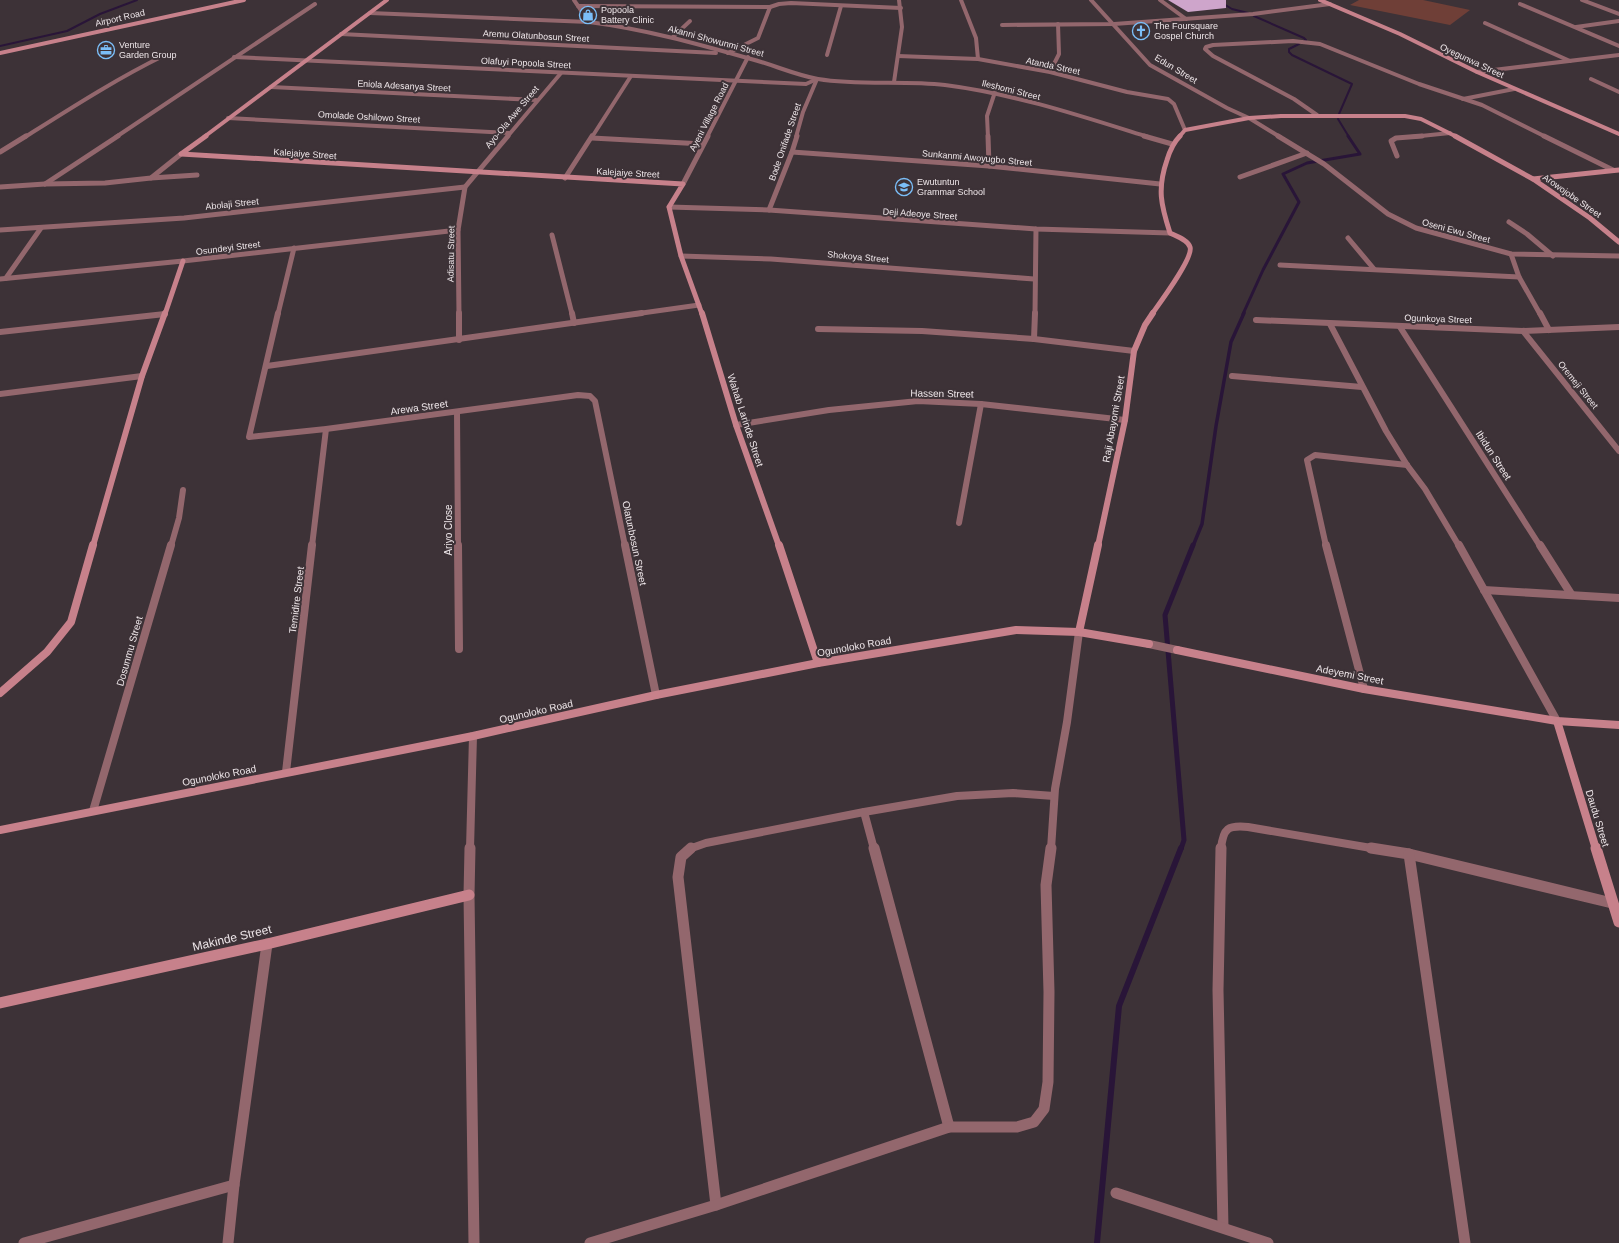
<svg xmlns="http://www.w3.org/2000/svg" width="1619" height="1243" viewBox="0 0 1619 1243" font-family="Arial,sans-serif">
  <style>
    .green { fill: #6f3f37 }
    .lines { fill: none; stroke-linecap: round; stroke-linejoin: round }
    .stream-far4 { stroke: #291538; stroke-width: 2 }
    .stream-far3 { stroke: #291538; stroke-width: 3 }
    .stream-far2 { stroke: #291538; stroke-width: 3.5 }
    .stream-far1 { stroke: #291538; stroke-width: 5 }
    .stream { stroke: #291538; stroke-width: 6 }
    .building { fill: #cea5cb }
    .street-far4 { stroke: #93676d; stroke-width: 4 }
    .street-far3 { stroke: #93676d; stroke-width: 5 }
    .street-far2 { stroke: #93676d; stroke-width: 6 }
    .street-far1 { stroke: #93676d; stroke-width: 8 }
    .street { stroke: #93676d; stroke-width: 11 }
    .secondary-far4 { stroke: #c7818b; stroke-width: 4 }
    .secondary-far3 { stroke: #c7818b; stroke-width: 5 }
    .secondary-far2 { stroke: #c7818b; stroke-width: 6 }
    .secondary-far1 { stroke: #c7818b; stroke-width: 8 }
    .secondary { stroke: #c7818b; stroke-width: 11 }
    .labels { text-anchor: middle; stroke-width: 4; stroke-linejoin: round; paint-order: stroke }
    .far-poi-label { font-size: 9px; fill: #eee6e9; stroke: #3d3237; text-anchor: start }
    .far-street-label { font-size: 9px; fill: #eee6e9; stroke: #3d3237 }
    .street-label { font-size: 10px; fill: #eee6e9; stroke: #3d3237 }
    .near-street-label { font-size: 12px; fill: #eee6e9; stroke: #3d3237 }
  </style>
  <rect width="100%" height="100%" fill="#3d3237"/>
  <polygon class="green" points="1359,0 1423,0 1470,10 1450,25 1350,5"/>
  <g class="lines">
    <g class="stream-far4">
      <polyline points="1217,0 1232,9 1248,13"/>
      <polyline points="1254,16 1304,38 1306,40 1304,41"/>
      <polyline points="1299,44 1289,49 1289,52 1292,55 1352,84 1339,114"/>
      <polyline points="0,46 67,31 100,14 137,0"/>
      <polyline points="1338,119 1349,137"/>
    </g>
    <polyline class="stream-far3" points="1243,314 1263,270 1299,202 1283,174 1307,163 1360,154 1348,136"/>
    <polyline class="stream-far2" points="1193,546 1202,524 1216,426 1231,342 1244,313"/>
    <polyline class="stream-far1" points="1181,849 1184,840 1165,615 1193,545"/>
    <polyline class="stream" points="1097,1243 1119,1006 1181,848"/>
  </g>
  <polygon class="building" points="1168,0 1226,0 1226,8 1188,12"/>
  <g class="lines">
    <g class="street-far4">
      <polyline points="574,0 589,22"/>
      <polyline points="961,0 976,38 978,59"/>
      <polyline points="1091,0 1150,65 1227,108 1249,118 1280,137"/>
      <polyline points="1160,0 1186,19"/>
      <polyline points="1582,0 1619,14"/>
      <polyline points="1520,4 1619,46"/>
      <polyline points="578,6 770,7 779,4 791,3 901,8"/>
      <path d="M370 13 589 22C644 29 698 44 751 59 774 65 795 75 818 79 860 86 903 80 945 85 1015 94 1081 116 1148 137"/>
      <polyline points="1485,23 1570,61"/>
      <polyline points="1002,25 1114,24 1253,14 1330,4"/>
      <polyline points="1576,27 1619,21"/>
      <polyline points="341,34 716,53"/>
      <polyline points="673,37 690,21"/>
      <polyline points="728,53 758,38 770,7"/>
      <polyline points="827,55 841,6"/>
      <polyline points="898,56 978,59 1050,72 1127,92 1168,99 1174,104 1185,130"/>
      <polyline points="234,57 806,84 817,79"/>
      <polyline points="1050,72 1059,54 1058,24"/>
      <polyline points="1477,72 1619,55"/>
      <polyline points="1591,79 1619,92"/>
      <polyline points="894,82 902,27 899,0"/>
      <polyline points="271,87 536,100"/>
      <polyline points="1463,99 1514,89"/>
      <polyline points="1317,115 1294,99 1213,56 1205,49 1206,47 1213,45 1293,41 1320,44 1419,84 1482,105 1546,137"/>
      <polyline points="228,118 509,133"/>
      <path d="M25 137C71 108 116 79 165 55"/>
      <polyline points="116,137 315,4"/>
      <polyline points="507,137 561,73"/>
      <polyline points="592,137 631,76"/>
      <polyline points="707,137 748,57"/>
      <polyline points="796,137 803,112 817,79"/>
      <polyline points="988,137 987,116 995,92"/>
      <polyline points="1411,137 1450,133"/>
    </g>
    <g class="street-far3">
      <polyline points="988,136 989,166"/>
      <polyline points="1144,136 1172,144"/>
      <polyline points="1278,136 1324,164 1388,214 1416,228 1511,254 1619,256"/>
      <polyline points="1544,136 1613,170"/>
      <polyline points="592,138 703,144"/>
      <polyline points="0,152 26,136"/>
      <polyline points="792,152 989,166 1160,184"/>
      <polyline points="1397,156 1391,141 1396,138 1422,136"/>
      <polyline points="1240,177 1307,153"/>
      <polyline points="151,178 197,175"/>
      <polyline points="565,178 592,136"/>
      <polyline points="45,184 118,136"/>
      <polyline points="683,184 708,136"/>
      <polyline points="0,187 45,184 105,183 151,178 181,154"/>
      <polyline points="669,207 769,210 1036,229 1170,233"/>
      <polyline points="769,210 792,152 797,136"/>
      <polyline points="1509,222 1527,234 1553,256"/>
      <polyline points="0,230 184,218 465,187"/>
      <polyline points="552,235 572,314"/>
      <polyline points="1348,238 1374,269"/>
      <polyline points="1511,254 1519,277 1540,314"/>
      <polyline points="681,256 771,259 1034,279"/>
      <polyline points="1280,265 1519,277"/>
      <polyline points="6,278 41,228"/>
      <polyline points="0,279 183,261 458,230"/>
      <polyline points="163,314 165,314"/>
      <polyline points="278,314 294,248"/>
      <polyline points="459,314 458,230 465,187 508,136"/>
      <polyline points="635,314 699,305"/>
      <polyline points="1035,314 1036,229"/>
    </g>
    <g class="street-far2">
      <polyline points="278,313 249,437 326,429 578,395 590,396 595,401 625,546"/>
      <polyline points="459,313 459,340"/>
      <polyline points="572,313 574,323"/>
      <polyline points="1540,313 1549,330"/>
      <polyline points="1256,320 1523,331 1619,327"/>
      <polyline points="1330,324 1386,431 1407,465 1425,489 1459,546"/>
      <polyline points="1400,327 1540,546"/>
      <polyline points="818,329 922,331 1034,339 1134,351"/>
      <polyline points="1523,331 1619,451"/>
      <polyline points="0,332 165,314"/>
      <polyline points="1034,339 1035,313"/>
      <polyline points="267,366 642,313"/>
      <polyline points="1232,376 1362,387"/>
      <polyline points="0,394 142,376"/>
      <polyline points="457,412 458,546"/>
      <polyline points="736,425 829,410 918,401 981,404 1125,420"/>
      <polyline points="959,523 981,404"/>
      <polyline points="171,546 179,518 183,490"/>
      <polyline points="312,546 326,429"/>
      <polyline points="1326,546 1307,460 1315,455 1407,465"/>
    </g>
    <g class="street-far1">
      <polyline points="458,545 459,649"/>
      <polyline points="625,545 656,695"/>
      <polyline points="1326,545 1364,689"/>
      <polyline points="1459,545 1557,721"/>
      <polyline points="1540,545 1571,594"/>
      <polyline points="1484,590 1619,598"/>
      <polyline points="1149,644 1177,650"/>
      <polyline points="286,772 312,545"/>
      <polyline points="93,811 171,545"/>
      <polyline points="864,812 874,849"/>
      <polyline points="470,849 473,736"/>
      <polyline points="689,849 706,843 864,812 957,796 1013,793 1054,796"/>
      <polyline points="1051,849 1055,789 1067,722 1079,632"/>
      <path d="M1221 849C1223 828 1228 825 1248 827L1377 849"/>
    </g>
    <g class="street">
      <polyline points="470,848 469,895 474,1243"/>
      <polyline points="691,848 681,857 678,877 716,1205"/>
      <polyline points="874,848 949,1127"/>
      <polyline points="1221,848 1218,990 1223,1227"/>
      <polyline points="1371,848 1409,854 1612,903"/>
      <polyline points="1409,854 1465,1243"/>
      <polyline points="1116,1193 1268,1243"/>
      <polyline points="24,1243 234,1185"/>
      <polyline points="228,1243 234,1185 267,944"/>
      <polyline points="590,1243 716,1205 949,1127 1017,1127 1034,1122 1044,1109 1048,1082 1049,992 1046,885 1051,848"/>
    </g>
    <g class="secondary-far4">
      <polyline points="1320,0 1400,34 1477,72 1619,134"/>
      <polyline points="0,53 244,0"/>
      <polyline points="204,137 387,0"/>
      <polyline points="1179,137 1185,130 1249,118 1281,116 1405,116 1421,119 1457,137"/>
    </g>
    <g class="secondary-far3">
      <polyline points="206,136 181,154 683,184 669,207 681,256 702,314"/>
      <polyline points="1455,136 1533,179 1590,218 1619,242"/>
      <polyline points="1533,179 1619,170"/>
      <polyline points="165,314 183,261"/>
      <path d="M1152 314C1159 304 1194 257 1190 247 1188 240 1176 236 1170 233 1161 205 1157 189 1167 160 1170 150 1173 143 1180 136"/>
    </g>
    <g class="secondary-far2">
      <polyline points="702,313 736,425 779,546"/>
      <polyline points="93,546 142,376 165,313"/>
      <polyline points="1098,546 1125,420 1134,351 1145,325 1153,313"/>
    </g>
    <g class="secondary-far1">
      <polyline points="779,545 818,663"/>
      <polyline points="1079,632 1098,545"/>
      <polyline points="1177,650 1364,689 1557,721 1619,725"/>
      <polyline points="0,693 47,652 71,622 93,545"/>
      <polyline points="1557,721 1596,849"/>
      <polyline points="0,830 473,736 656,695 818,663 1016,630 1079,632 1149,644"/>
    </g>
    <g class="secondary">
      <polyline points="1596,848 1619,922"/>
      <polyline points="0,1003 267,944 469,895"/>
    </g>
  </g>
  <defs>
    <g id="shop-ring" transform="scale(0.9)"><circle r="9.5" fill="#3d3237" stroke="#7bbef8" stroke-width="1.5"/><path d="M-5-2.5h2.3a2.7 3.5 0 0 1 5.4 0H5L5.5 6h-11ZM-1.5-2.5h3a1.5 2.3 0 0 0-3 0Z" fill="#7bbef8"/></g>
    <g id="church-ring" transform="scale(0.9)"><circle r="9.5" fill="#3d3237" stroke="#7bbef8" stroke-width="1.5"/><path d="M-1.2-6h2.4v3.5h3.3v2.4h-3.3V6h-2.4V-.1h-3.3v-2.4h3.3Z" fill="#7bbef8"/></g>
    <g id="office-ring" transform="scale(0.9)"><circle r="9.5" fill="#3d3237" stroke="#7bbef8" stroke-width="1.5"/><path d="M-6-3h4V-5.5h4V-3h4V5H-6ZM-1-4.5V-3h2v-1.5ZM-6 0V1H6V0Z" fill="#7bbef8"/></g>
    <g id="school-ring" transform="scale(0.9)"><circle r="9.5" fill="#3d3237" stroke="#7bbef8" stroke-width="1.5"/><path d="M0-5L7-2L0 1L-7-2ZM-4 1L0 2.5L4 1V4Q0 6-4 4Z" fill="#7bbef8"/></g>
  </defs>
  <g fill-rule="evenodd">
    <use href="#shop-ring" x="588" y="15"/>
    <use href="#church-ring" x="1141" y="31"/>
    <use href="#office-ring" x="106" y="50"/>
    <use href="#school-ring" x="904" y="187"/>
  </g>
  <g class="labels">
    <g class="far-poi-label">
      <text x="601" y="13">Popoola<tspan x="601" dy="10">Battery Clinic</tspan></text>
      <text x="1154" y="29">The Foursquare<tspan x="1154" dy="10">Gospel Church</tspan></text>
      <text x="119" y="48">Venture<tspan x="119" dy="10">Garden Group</tspan></text>
      <text x="917" y="185">Ewutuntun<tspan x="917" dy="10">Grammar School</tspan></text>
    </g>
    <g class="far-street-label">
      <text transform="translate(120 18) rotate(-13)" y="3">Airport Road</text>
      <text transform="translate(536 36) rotate(3)" y="3">Aremu Olatunbosun Street</text>
      <text transform="translate(716 41) rotate(15)" y="3">Akanni Showunmi Street</text>
      <text transform="translate(1472 61) rotate(25)" y="3">Oyegunwa Street</text>
      <text transform="translate(526 63) rotate(3)" y="3">Olafuyi Popoola Street</text>
      <text transform="translate(1053 66) rotate(12)" y="3">Atanda Street</text>
      <text transform="translate(1176 69) rotate(31)" y="3">Edun Street</text>
      <text transform="translate(404 86) rotate(3)" y="3">Eniola Adesanya Street</text>
      <text transform="translate(1011 90) rotate(14)" y="3">Ileshomi Street</text>
      <text transform="translate(369 117) rotate(3)" y="3">Omolade Oshilowo Street</text>
      <text transform="translate(512 117) rotate(-50)" y="3">Ayo-Ola Awe Street</text>
      <text transform="translate(709 117) rotate(-63)" y="3">Ayeni Village Road</text>
      <text transform="translate(785 142) rotate(-71)" y="3">Bode Onifade Street</text>
      <text transform="translate(305 154) rotate(4)" y="3">Kalejaiye Street</text>
      <text transform="translate(977 158) rotate(5)" y="3">Sunkanmi Awoyugbo Street</text>
      <text transform="translate(628 173) rotate(3)" y="3">Kalejaiye Street</text>
      <text transform="translate(1572 196) rotate(35)" y="3">Arowojobe Street</text>
      <text transform="translate(232 204) rotate(-6)" y="3">Abolaji Street</text>
      <text transform="translate(920 214) rotate(4)" y="3">Deji Adeoye Street</text>
      <text transform="translate(1456 231) rotate(15)" y="3">Oseni Ewu Street</text>
      <text transform="translate(228 248) rotate(-7)" y="3">Osundeyi Street</text>
      <text transform="translate(451 254) rotate(-89)" y="3">Adisatu Street</text>
      <text transform="translate(858 257) rotate(5)" y="3">Shokoya Street</text>
      <text transform="translate(1438 319) rotate(2)" y="3">Ogunkoya Street</text>
      <text transform="translate(1578 385) rotate(51)" y="3">Oremeji Street</text>
    </g>
    <g class="street-label">
      <text transform="translate(942 393) rotate(1)" y="4">Hassen Street</text>
      <text transform="translate(419 407) rotate(-8)" y="4">Arewa Street</text>
      <text transform="translate(1113 419) rotate(-80)" y="4">Raji Abayomi Street</text>
      <text transform="translate(746 420) rotate(72)" y="4">Wahab Larinde Street</text>
      <text transform="translate(1494 455) rotate(57)" y="4">Ibidun Street</text>
      <text transform="translate(448 530) rotate(-90)" y="4">Ariyo Close</text>
      <text transform="translate(635 543) rotate(78)" y="4">Olatunbosun Street</text>
      <text transform="translate(296 600) rotate(-83)" y="4">Temidire Street</text>
      <text transform="translate(854 646) rotate(-10)" y="4">Ogunoloko Road</text>
      <text transform="translate(129 651) rotate(-74)" y="4">Dosunmu Street</text>
      <text transform="translate(1350 674) rotate(11)" y="4">Adeyemi Street</text>
      <text transform="translate(536 711) rotate(-13)" y="4">Ogunoloko Road</text>
      <text transform="translate(219 775) rotate(-11)" y="4">Ogunoloko Road</text>
      <text transform="translate(1598 818) rotate(73)" y="4">Daudu Street</text>
    </g>
    <g class="near-street-label">
      <text transform="translate(232 938) rotate(-13)" y="4">Makinde Street</text>
    </g>
  </g>
</svg>
